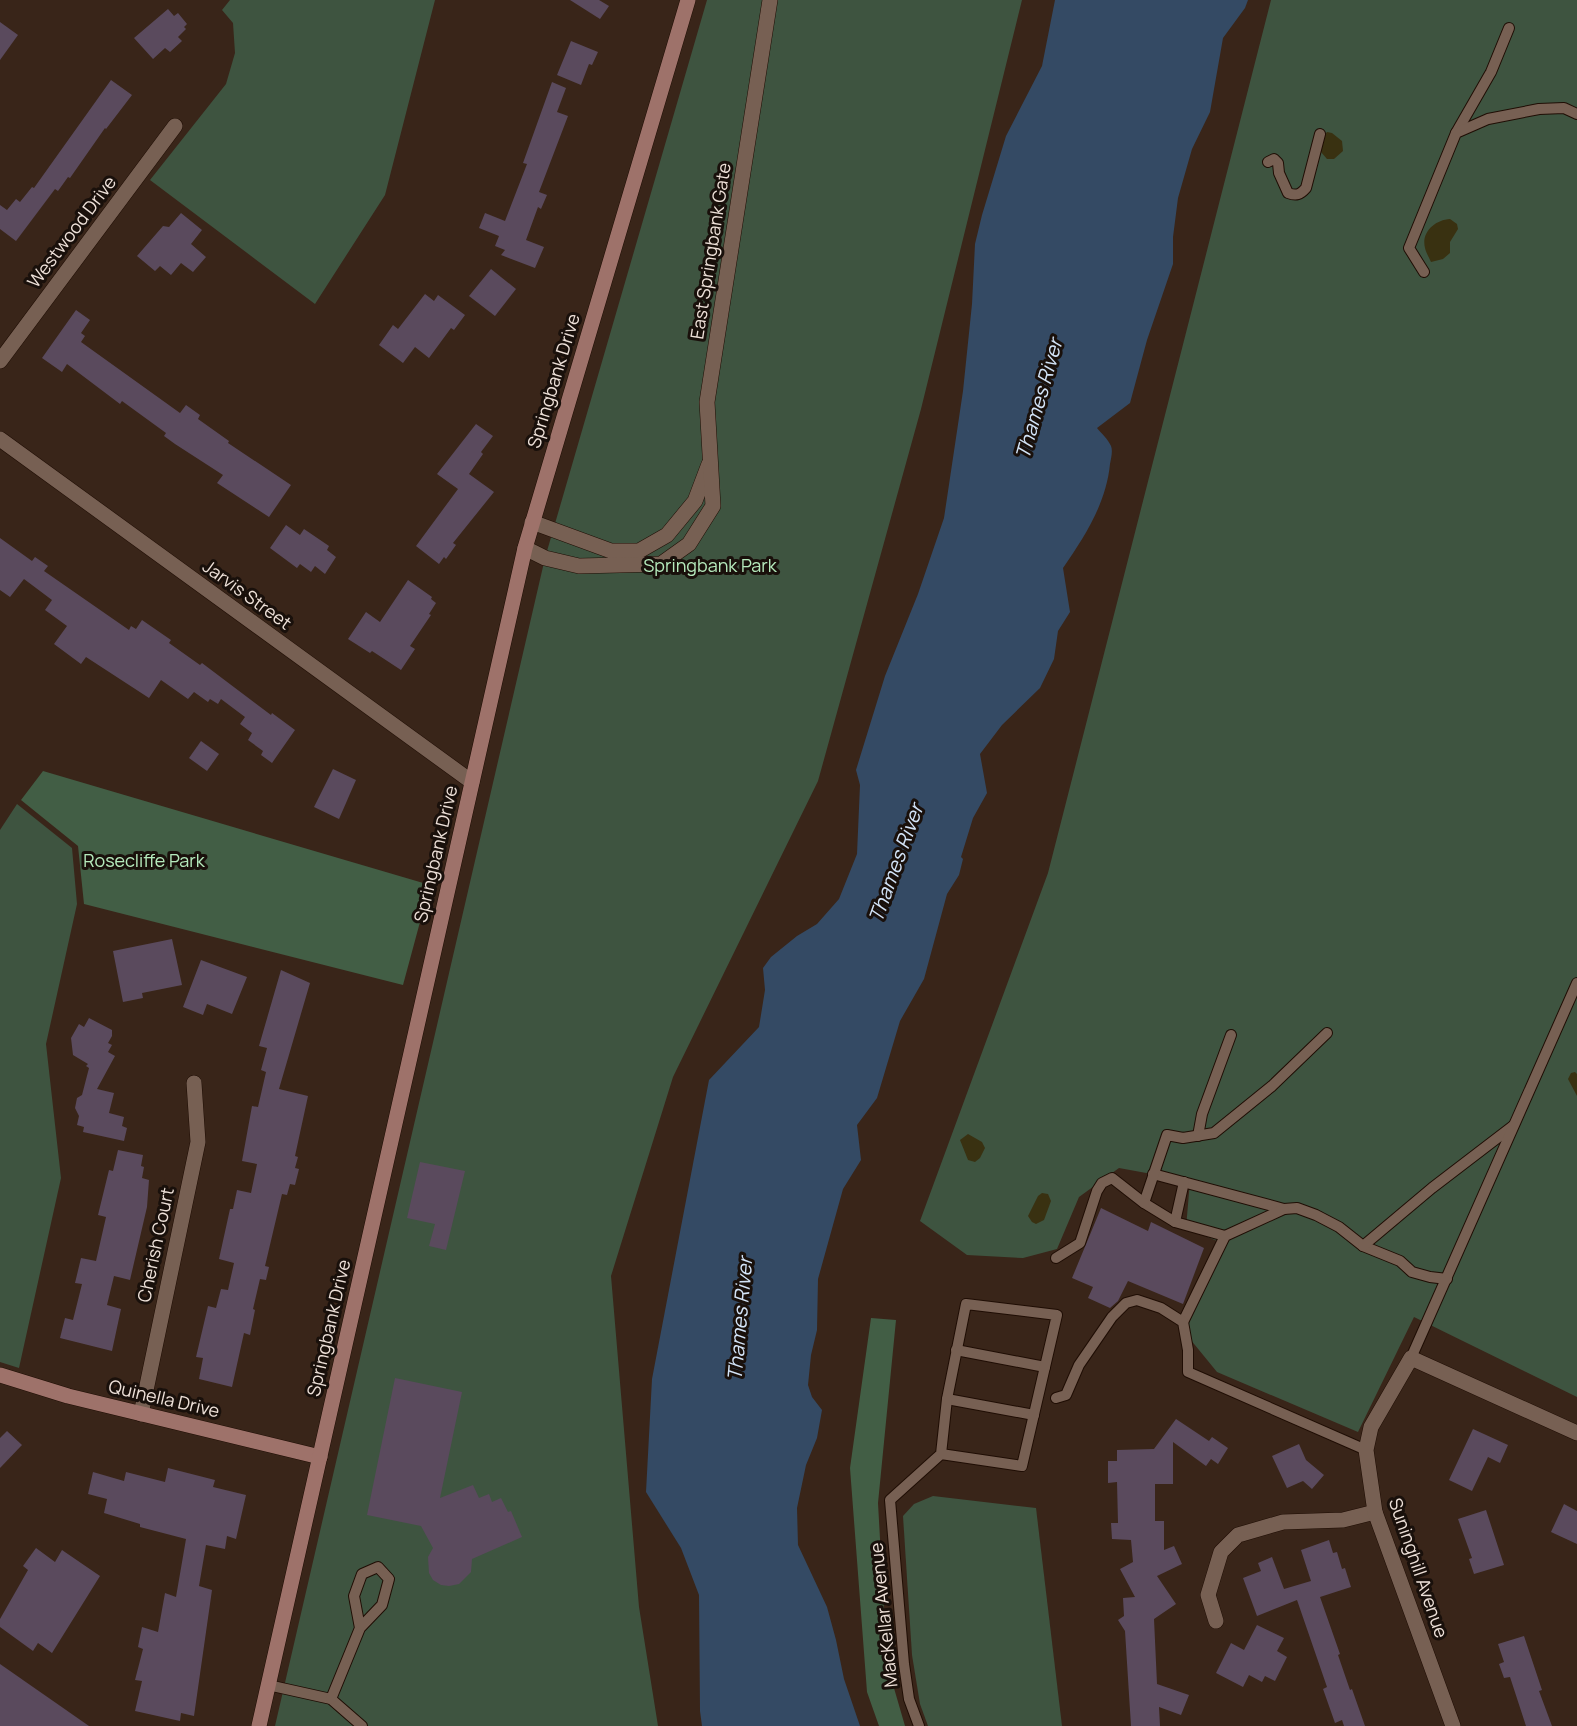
<svg xmlns="http://www.w3.org/2000/svg" width="1577" height="1726" viewBox="0 0 1577 1726" font-family="Manrope,sans-serif">
  <style>
    .green { fill: #3e5440 }
    .forest { fill: #425e45 }
    .sand { fill: #393111 }
    .water { fill: #344a64 }
    .building { fill: #5a4a5d }
    .lines { fill: none; stroke-linecap: round; stroke-linejoin: round }
    .lane-casing { stroke: #1f0d04; stroke-width: 12 }
    .street-casing { stroke: #1f0d04; stroke-width: 16 }
    .secondary-casing { stroke: #1f0d04; stroke-width: 16 }
    .lane { stroke: #776053; stroke-width: 10 }
    .street { stroke: #776053; stroke-width: 15 }
    .secondary { stroke: #9e726a; stroke-width: 15 }
    .labels { text-anchor: middle; stroke-width: 6; stroke-linejoin: round; paint-order: stroke }
    .street-label { font-size: 18px; fill: #eee1d9; stroke: #19100b }
    .park-label { font-size: 18px; fill: #b5eabc; stroke: #19100b }
    .water-label { font-size: 20px; font-style: italic; fill: #d3e4f8; stroke: #19100b }
  </style>
  <rect width="100%" height="100%" fill="#392519"/>
  <g class="green">
    <polygon points="230,0 435,0 385,195 315,304 150,180 226,84 235,53 233,23 222,10"/>
    <polygon points="707,0 1022,0 921,409 818,781 673,1077 611,1276 639,1607 658,1726 275,1726 545,558"/>
    <polygon points="1271,0 1577,0 1577,1397 1414,1317 1358,1432 1217,1372 1181,1328 1222,1243 1186,1228 1190,1181 1119,1168 1079,1197 1057,1249 1023,1258 967,1255 920,1221 1048,873"/>
    <polygon points="17,804 72,848 77,904 46,1044 61,1178 19,1368 0,1362 0,830"/>
    <polygon points="933,1496 1036,1508 1062,1726 928,1726 920,1704 912,1655 903,1516 914,1504"/>
  </g>
  <g class="forest">
    <polygon points="43,771 430,885 403,985 84,904 78,846 21,800"/>
    <polygon points="871,1318 896,1320 878,1503 887,1664 905,1726 879,1726 867,1692 850,1468"/>
  </g>
  <g class="sand">
    <polygon points="1327,132 1332,133 1342,141 1343,151 1334,159 1327,159 1321,152 1323,137"/>
    <path d="M1450 219 1457 224 1458 229 1450 242V253L1443 259 1431 262C1429 257 1426 253 1425 248 1421 232 1435 220 1450 219Z"/>
    <polygon points="1575,1072 1577,1074 1577,1096 1568,1079 1571,1073"/>
    <polygon points="968,1134 982,1142 985,1148 980,1158 975,1162 968,1160 960,1140"/>
    <polygon points="1042,1193 1048,1194 1051,1201 1044,1220 1036,1224 1032,1222 1028,1216 1038,1196"/>
  </g>
  <path class="water" d="M1055 0H1248L1245 8 1223 38 1210 112 1192 149 1178 198 1173 237V264L1147 340 1130 403 1097 428C1101 433 1108 439 1111 446 1113 451 1111 458 1110 464 1106 504 1085 536 1063 568L1070 612 1058 631 1054 659 1040 688 1002 725 980 754 987 793 973 818 961 857 963 859 959 875 947 894 924 979 900 1021 877 1098 857 1125 861 1160 843 1189 818 1279 817 1330 811 1355 808 1385 812 1397 822 1410 817 1438 806 1465 797 1508 798 1545 827 1607 836 1640 844 1679 860 1726H702L700 1711 699 1595 681 1548 646 1492 652 1379 709 1080 759 1027 765 990 763 968 771 957 797 936 817 924 839 899 857 854 860 785 856 770 885 676 918 594 944 518 963 391 972 304 975 244 982 215 1006 136 1042 66Z"/>
  <g class="building">
    <polygon points="570,0 599,0 609,6 600,19"/>
    <polygon points="168,9 174,16 178,13 187,24 184,27 186,29 178,37 182,41 170,52 165,48 153,59 134,38"/>
    <polygon points="0,22 18,35 0,60"/>
    <polygon points="571,41 598,52 592,65 589,64 581,85 557,75"/>
    <polygon points="111,80 132,95 106,129 105,128 70,178 68,177 58,191 55,189 16,241 0,229 0,205 7,210 16,199 20,202 32,187 34,188"/>
    <polygon points="552,82 566,88 557,112 568,116 539,192 547,195 541,209 538,207 526,240 544,247 535,268 501,255 505,250 495,246 499,236 479,228 485,213 505,221 527,164 523,163"/>
    <polygon points="181,213 202,230 191,244 206,257 193,272 181,263 171,275 160,266 155,271 137,256 163,226 169,227"/>
    <polygon points="491,269 516,289 495,316 469,296"/>
    <polygon points="425,294 434,301 438,295 465,315 454,330 451,328 429,358 415,347 403,363 379,345 393,325 398,329"/>
    <polygon points="76,310 90,320 81,333 85,336 81,342 180,413 186,405 200,415 198,419 229,441 228,443 291,485 269,517 217,483 223,475 175,444 164,436 166,433 122,401 120,404 67,364 62,372 42,358"/>
    <polygon points="476,424 493,436 481,452 483,454 469,474 494,492 453,543 456,545 446,559 444,557 439,564 416,546 458,489 437,474"/>
    <polygon points="286,525 300,535 304,529 329,546 327,550 336,557 325,574 315,566 311,572 300,564 297,568 270,548"/>
    <polygon points="0,538 32,561 35,557 48,566 44,571 129,630 131,626 136,629 142,620 171,640 169,643 200,665 202,663 271,715 272,713 295,730 272,763 261,755 263,751 248,740 252,733 240,724 245,717 221,699 218,704 210,699 208,702 194,692 188,699 161,680 149,698 86,657 81,664 54,644 67,626 45,610 52,600 24,579 10,597 0,590"/>
    <polygon points="408,580 432,597 431,599 436,603 429,614 431,615 410,646 415,649 401,670 372,651 370,653 348,639 366,612 380,622"/>
    <polygon points="201,741 219,754 207,771 189,758"/>
    <polygon points="333,769 356,780 339,819 314,807"/>
    <polygon points="172,939 182,985 142,993 143,998 123,1002 113,951"/>
    <polygon points="201,960 247,977 232,1014 207,1004 203,1015 183,1007"/>
    <polygon points="281,970 310,983 279,1089 308,1096 295,1156 298,1157 295,1168 299,1169 295,1185 290,1184 287,1195 282,1194 265,1266 269,1267 266,1280 260,1279 253,1309 255,1310 250,1335 244,1333 232,1387 199,1379 203,1358 196,1357 208,1306 216,1308 221,1289 228,1290 234,1263 219,1259 230,1209 233,1209 237,1190 251,1193 257,1164 242,1161 252,1106 258,1107 266,1072 261,1070 267,1048 259,1046"/>
    <polygon points="89,1018 112,1030 112,1036 108,1043 112,1045 108,1052 115,1056 97,1089 114,1093 109,1113 124,1117 122,1126 127,1128 124,1141 83,1132 84,1127 77,1125 79,1116 75,1108 77,1098 82,1095 89,1068 86,1066 88,1064 73,1055 71,1038 79,1024 84,1027"/>
    <polygon points="118,1150 143,1155 141,1166 144,1167 142,1178 149,1180 147,1207 130,1280 114,1276 107,1305 121,1309 112,1351 60,1338 65,1318 73,1320 82,1284 75,1283 81,1258 96,1261 106,1217 98,1215 109,1170 113,1171"/>
    <polygon points="420,1162 465,1171 446,1250 429,1246 435,1224 407,1218"/>
    <polygon points="1101,1208 1148,1231 1151,1222 1204,1248 1183,1304 1128,1281 1118,1301 1110,1308 1088,1298 1093,1287 1072,1278"/>
    <polygon points="395,1378 462,1392 440,1498 473,1485 479,1498 489,1494 492,1502 501,1498 508,1512 511,1511 522,1537 472,1559 471,1572 459,1584 449,1586 441,1585 433,1580 429,1573 428,1557 433,1548 421,1526 367,1515"/>
    <polygon points="1176,1419 1209,1441 1212,1437 1228,1448 1218,1464 1211,1459 1206,1466 1173,1442 1173,1484 1155,1484 1155,1521 1164,1521 1164,1550 1174,1546 1182,1564 1157,1576 1176,1604 1154,1619 1157,1684 1189,1695 1181,1715 1159,1707 1160,1726 1131,1726 1125,1631 1118,1620 1124,1616 1123,1598 1135,1597 1120,1569 1133,1562 1131,1540 1112,1539 1111,1523 1118,1523 1117,1482 1108,1483 1108,1461 1117,1461 1117,1450 1154,1449"/>
    <polygon points="1473,1429 1508,1445 1500,1463 1488,1457 1472,1491 1449,1480"/>
    <polygon points="7,1431 22,1445 0,1468 0,1438"/>
    <polygon points="1299,1444 1306,1460 1324,1475 1312,1489 1303,1481 1287,1488 1272,1456"/>
    <polygon points="168,1468 215,1480 213,1487 246,1495 236,1539 227,1536 225,1549 206,1545 199,1586 212,1590 194,1716 181,1713 180,1721 135,1711 142,1681 135,1680 143,1649 138,1647 142,1627 158,1632 165,1593 176,1597 186,1539 140,1527 140,1524 104,1513 107,1499 88,1494 93,1472 124,1481 126,1472 165,1482"/>
    <polygon points="1564,1504 1577,1511 1577,1544 1551,1532"/>
    <polygon points="1486,1510 1504,1565 1474,1574 1469,1559 1472,1558 1458,1519"/>
    <polygon points="1329,1540 1333,1553 1337,1552 1342,1569 1345,1568 1351,1587 1320,1597 1340,1654 1338,1655 1350,1690 1352,1689 1365,1726 1344,1726 1342,1720 1335,1723 1323,1689 1327,1687 1297,1600 1257,1616 1243,1578 1261,1571 1258,1563 1272,1557 1284,1589 1311,1581 1301,1550"/>
    <polygon points="36,1548 55,1562 62,1550 100,1576 52,1653 38,1643 33,1651 0,1627 0,1619 28,1570 23,1566"/>
    <polygon points="1257,1625 1284,1638 1277,1651 1287,1657 1275,1681 1265,1676 1262,1682 1249,1675 1243,1687 1216,1673 1231,1643 1244,1650"/>
    <polygon points="1524,1636 1542,1690 1539,1691 1552,1726 1526,1726 1510,1677 1504,1678 1499,1664 1504,1662 1498,1644"/>
    <polygon points="0,1664 89,1726 0,1726"/>
  </g>
  <g class="lines">
    <g class="lane-casing">
      <g id="lane">
        <polyline points="1456,133 1491,72 1509,28"/>
        <path d="M1268 162 1274 159 1278 163 1279 173 1288 193C1296 196 1300 195 1306 188L1320 134"/>
        <polyline points="1424,272 1409,248 1456,133 1488,119 1539,109 1564,108 1577,114"/>
        <polyline points="1198,1136 1202,1114 1231,1035"/>
        <polyline points="1153,1174 1284,1209 1297,1208 1316,1215 1339,1227 1363,1246 1400,1261 1412,1272 1430,1277 1447,1279"/>
        <polyline points="1184,1182 1175,1222 1225,1236"/>
        <polyline points="1175,1222 1144,1203 1167,1135 1183,1138 1214,1133 1272,1086 1327,1033"/>
        <polyline points="1363,1246 1432,1188 1513,1126"/>
        <polyline points="1056,1258 1080,1243 1097,1191 1102,1183 1112,1178 1144,1203"/>
        <polyline points="1183,1322 1225,1236 1284,1209"/>
        <polyline points="956,1350 1045,1367"/>
        <polyline points="1411,1358 1577,983"/>
        <polyline points="1056,1398 1066,1395 1079,1365 1112,1317 1126,1303 1137,1300 1161,1308 1183,1322 1188,1350 1188,1372 1366,1450"/>
        <polyline points="947,1399 1034,1415"/>
        <polyline points="268,1685 331,1699 362,1726"/>
        <polyline points="331,1699 360,1628 382,1605 389,1579 378,1567 362,1574 354,1596 360,1628"/>
        <polyline points="919,1726 909,1699 904,1664 890,1500 941,1454 1022,1466 1057,1315 966,1304 947,1399 941,1454"/>
      </g>
    </g>
    <g class="street-casing">
      <g id="street">
        <polyline points="0,361 175,126"/>
        <polyline points="0,439 472,782"/>
        <polyline points="532,522 611,551 639,551 667,535 695,501 709,464"/>
        <polyline points="525,548 545,558 579,566 661,564 689,544 713,506 707,402 770,0"/>
        <polyline points="141,1414 198,1142 194,1083"/>
        <polyline points="1216,1621 1208,1595 1221,1552 1238,1535 1283,1522 1343,1520 1375,1512"/>
        <polyline points="1453,1726 1375,1512 1366,1450 1371,1427 1411,1358 1577,1433"/>
      </g>
    </g>
    <g class="secondary-casing">
      <g id="secondary">
        <polyline points="0,1375 68,1396 320,1457"/>
        <polyline points="259,1726 525,548 688,0"/>
      </g>
    </g>
    <use href="#lane" class="lane"/>
    <use href="#street" class="street"/>
    <use href="#secondary" class="secondary"/>
  </g>
  <g class="labels">
    <g class="street-label">
      <text transform="translate(72 232) rotate(-53)" y="6">Westwood Drive</text>
      <text transform="translate(711 251) rotate(-81)" y="6">East Springbank Gate</text>
      <text transform="translate(554 381) rotate(-73)" y="6">Springbank Drive</text>
      <text transform="translate(247 595) rotate(36)" y="6">Jarvis Street</text>
      <text transform="translate(436 854) rotate(-77)" y="6">Springbank Drive</text>
      <text transform="translate(156 1245) rotate(-78)" y="6">Cherish Court</text>
      <text transform="translate(329 1328) rotate(-77)" y="6">Springbank Drive</text>
      <text transform="translate(164 1399) rotate(13)" y="6">Quinella Drive</text>
      <text transform="translate(1418 1568) rotate(71)" y="6">Suninghill Avenue</text>
      <text transform="translate(884 1615) rotate(-96)" y="6">MacKellar Avenue</text>
    </g>
    <g class="park-label">
      <text x="710" y="572">Springbank Park</text>
      <text x="144" y="867">Rosecliffe Park</text>
    </g>
    <g class="water-label">
      <text transform="translate(1039 399) rotate(-74)" y="7">Thames River</text>
      <text transform="translate(896 863) rotate(-70)" y="7">Thames River</text>
      <text transform="translate(740 1319) rotate(-85)" y="7">Thames River</text>
    </g>
  </g>
</svg>
